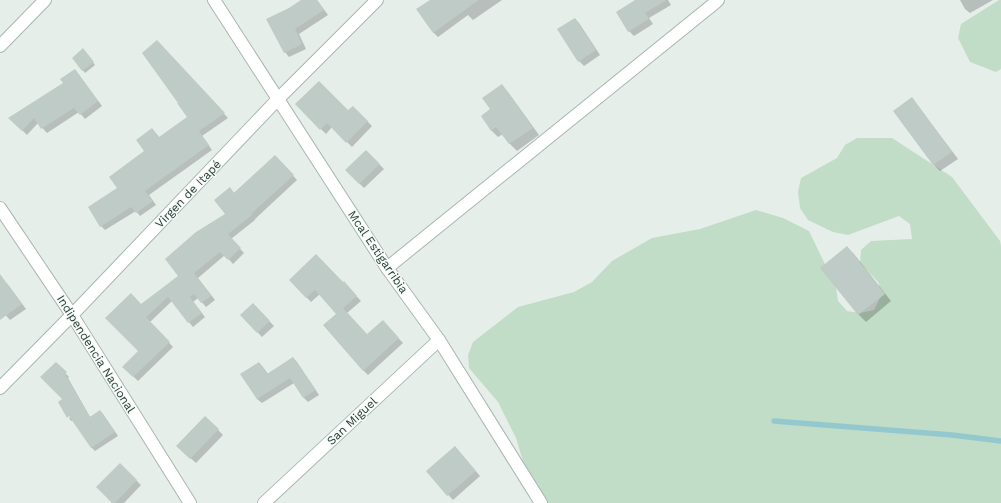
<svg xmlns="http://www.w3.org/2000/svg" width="1001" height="503" viewBox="0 0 1001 503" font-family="'Work Sans',sans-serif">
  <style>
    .green { fill: #c1ddc7 }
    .shadow { fill: #0003 }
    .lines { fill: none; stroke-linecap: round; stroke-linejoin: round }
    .stream { stroke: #93c9ce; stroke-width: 5.5 }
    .building { fill: #becbc6 }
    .street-casing { stroke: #a9b6b0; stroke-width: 14 }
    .street { stroke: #fff; stroke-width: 12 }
    .labels { text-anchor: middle; stroke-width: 3; stroke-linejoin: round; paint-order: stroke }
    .street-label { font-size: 12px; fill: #263f36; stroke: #f7faf8 }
  </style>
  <rect width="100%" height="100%" fill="#e6eeea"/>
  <g class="green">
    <polygon points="999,0 1001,0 1001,69 996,72 970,62 958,38 961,24"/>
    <polygon points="857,138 892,138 952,177 1000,241 1001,246 1001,503 543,503 528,478 516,438 498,402 469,368 468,355 473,342 518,307 574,292 592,282 612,261 652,238 700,229 756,210 783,218 809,231 836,287 838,301 847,311 860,313 874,310 880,298 879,283 860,263 861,250 871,241 912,239 910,224 899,216 848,235 833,232 808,220 800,208 798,192 801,178 837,158 845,145"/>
  </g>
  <g class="shadow">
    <polygon points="302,0 317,0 328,15 299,34 306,49 289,57 285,52 289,9"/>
    <polygon points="432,0 502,0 473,20 468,15 438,37 433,32"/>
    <polygon points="637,0 668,0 671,5 649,18 653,24 634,36 629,31 617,13"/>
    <polygon points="960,0 993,0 970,13 965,9"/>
    <polygon points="575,19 579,23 600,55 584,66 579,61"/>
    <polygon points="157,42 228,118 202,136 212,150 149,195 156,205 140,216 136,211 105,230 101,226 89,207 119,189 145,152 152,129 160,138 188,117"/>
    <polygon points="85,52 95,65 85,73 73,58"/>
    <polygon points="75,70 79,75 102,106 85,119 79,112 47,133 38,123 27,135 10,118 64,83"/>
    <polygon points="501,85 508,92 539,135 517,151 510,144 503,134 498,137 491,130 492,110"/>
    <polygon points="912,99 918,106 958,159 940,171 934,165"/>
    <polygon points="296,104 348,112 353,107 372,126 352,147 332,127 326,134"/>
    <polygon points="366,151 384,169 364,188 346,170"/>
    <polygon points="275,156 297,180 255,219 255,220 231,239 244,253 233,264 225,255 198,278 215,300 206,307 198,298 193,302 205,317 193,327 172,301 150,322 173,347 138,381 124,367 139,351 141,305 180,276 226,214 230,189 234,193"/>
    <polygon points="847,247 854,254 891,301 866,322 859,315 821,268"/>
    <polygon points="0,280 5,282 9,286 26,309 10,320 0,309"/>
    <polygon points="290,280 343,283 348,287 361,301 347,313 367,335 387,326 403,343 368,375 363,370 338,314 320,294 311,302"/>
    <polygon points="253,304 274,326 262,337 241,315"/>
    <polygon points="293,358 297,362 319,395 308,402 304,398 294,383 262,403 257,399 241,374 259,363 263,367 268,374"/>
    <polygon points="56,363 69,377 68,378 90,417 100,411 103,414 118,436 95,451 91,447 73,420 71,421 69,418 74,415 64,400"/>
    <polygon points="205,417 223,435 196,463 177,446"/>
    <polygon points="459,452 480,476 453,500 427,472"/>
    <polygon points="120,465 141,485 124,503 114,503"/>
  </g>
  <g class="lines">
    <polyline class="stream" points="774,421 952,435 1001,441"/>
  </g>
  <g class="building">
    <polygon points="301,0 317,0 324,10 295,29 302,44 284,53 266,19 289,8"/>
    <polygon points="430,0 479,0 433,33 416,9"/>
    <polygon points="635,0 667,0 645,13 649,19 628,32 616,12"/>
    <polygon points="575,18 596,50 578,62 557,29"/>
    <polygon points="157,40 225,113 199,131 209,145 145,191 153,201 136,213 131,207 100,227 88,207 117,188 109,177 144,151 136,140 152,128 159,137 187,117 177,103 178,103 142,53"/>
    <polygon points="83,48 94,62 82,71 72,58"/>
    <polygon points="75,69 98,101 80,115 74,108 41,129 34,118 22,131 8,118 63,83 60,79"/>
    <polygon points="319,81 348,110 353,106 368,121 346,143 327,123 320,130 295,104"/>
    <polygon points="502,84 533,128 509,144 496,127 491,131 481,116 490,109 482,98"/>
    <polygon points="912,97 952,152 933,165 893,111"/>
    <polygon points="366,150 380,164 359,184 345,170"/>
    <polygon points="275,155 294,175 251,214 252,215 228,234 241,248 228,260 220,252 194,273 211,296 201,303 194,294 190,297 202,313 188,323 168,297 146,317 170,342 133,377 122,367 138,351 105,318 131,293 141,304 178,276 165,259 196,232 225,214 214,200 230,187 234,193"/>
    <polygon points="847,246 885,294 858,315 820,268"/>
    <polygon points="316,254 343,282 344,281 357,296 343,308 367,334 383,320 399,338 363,371 323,325 336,314 315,290 306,298 289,280"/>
    <polygon points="0,274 22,304 0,320"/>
    <polygon points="253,303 270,321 257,333 240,315"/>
    <polygon points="293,357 316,390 303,398 290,378 257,399 240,374 259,362 267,374"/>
    <polygon points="56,362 67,372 65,374 90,417 100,410 115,432 91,448 69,416 67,418 58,402 62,399 40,377"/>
    <polygon points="205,416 219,429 190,459 176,446"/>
    <polygon points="455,446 476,471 447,496 426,471"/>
    <polygon points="120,463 137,480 115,503 112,503 96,487"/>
  </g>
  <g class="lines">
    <g class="street-casing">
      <g id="street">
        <polyline points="214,0 387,268 439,340 541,503"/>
        <polyline points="0,46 45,0"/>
        <polyline points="0,208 72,315 190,503"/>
        <polyline points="387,268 716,2 718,0"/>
        <polyline points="0,388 72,315 278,99 377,0"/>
        <polyline points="264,503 439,340"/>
      </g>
    </g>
    <use href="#street" class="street"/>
  </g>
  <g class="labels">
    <g class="street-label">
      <text transform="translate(188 194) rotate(-46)" y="4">Virgen de Itapé</text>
      <text transform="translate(378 252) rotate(56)" y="4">Mcal Estigarribia</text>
      <text transform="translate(96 354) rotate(58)" y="4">Indipendencia Nacional</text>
      <text transform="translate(352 421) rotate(-43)" y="4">San Miguel</text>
    </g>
  </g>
</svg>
